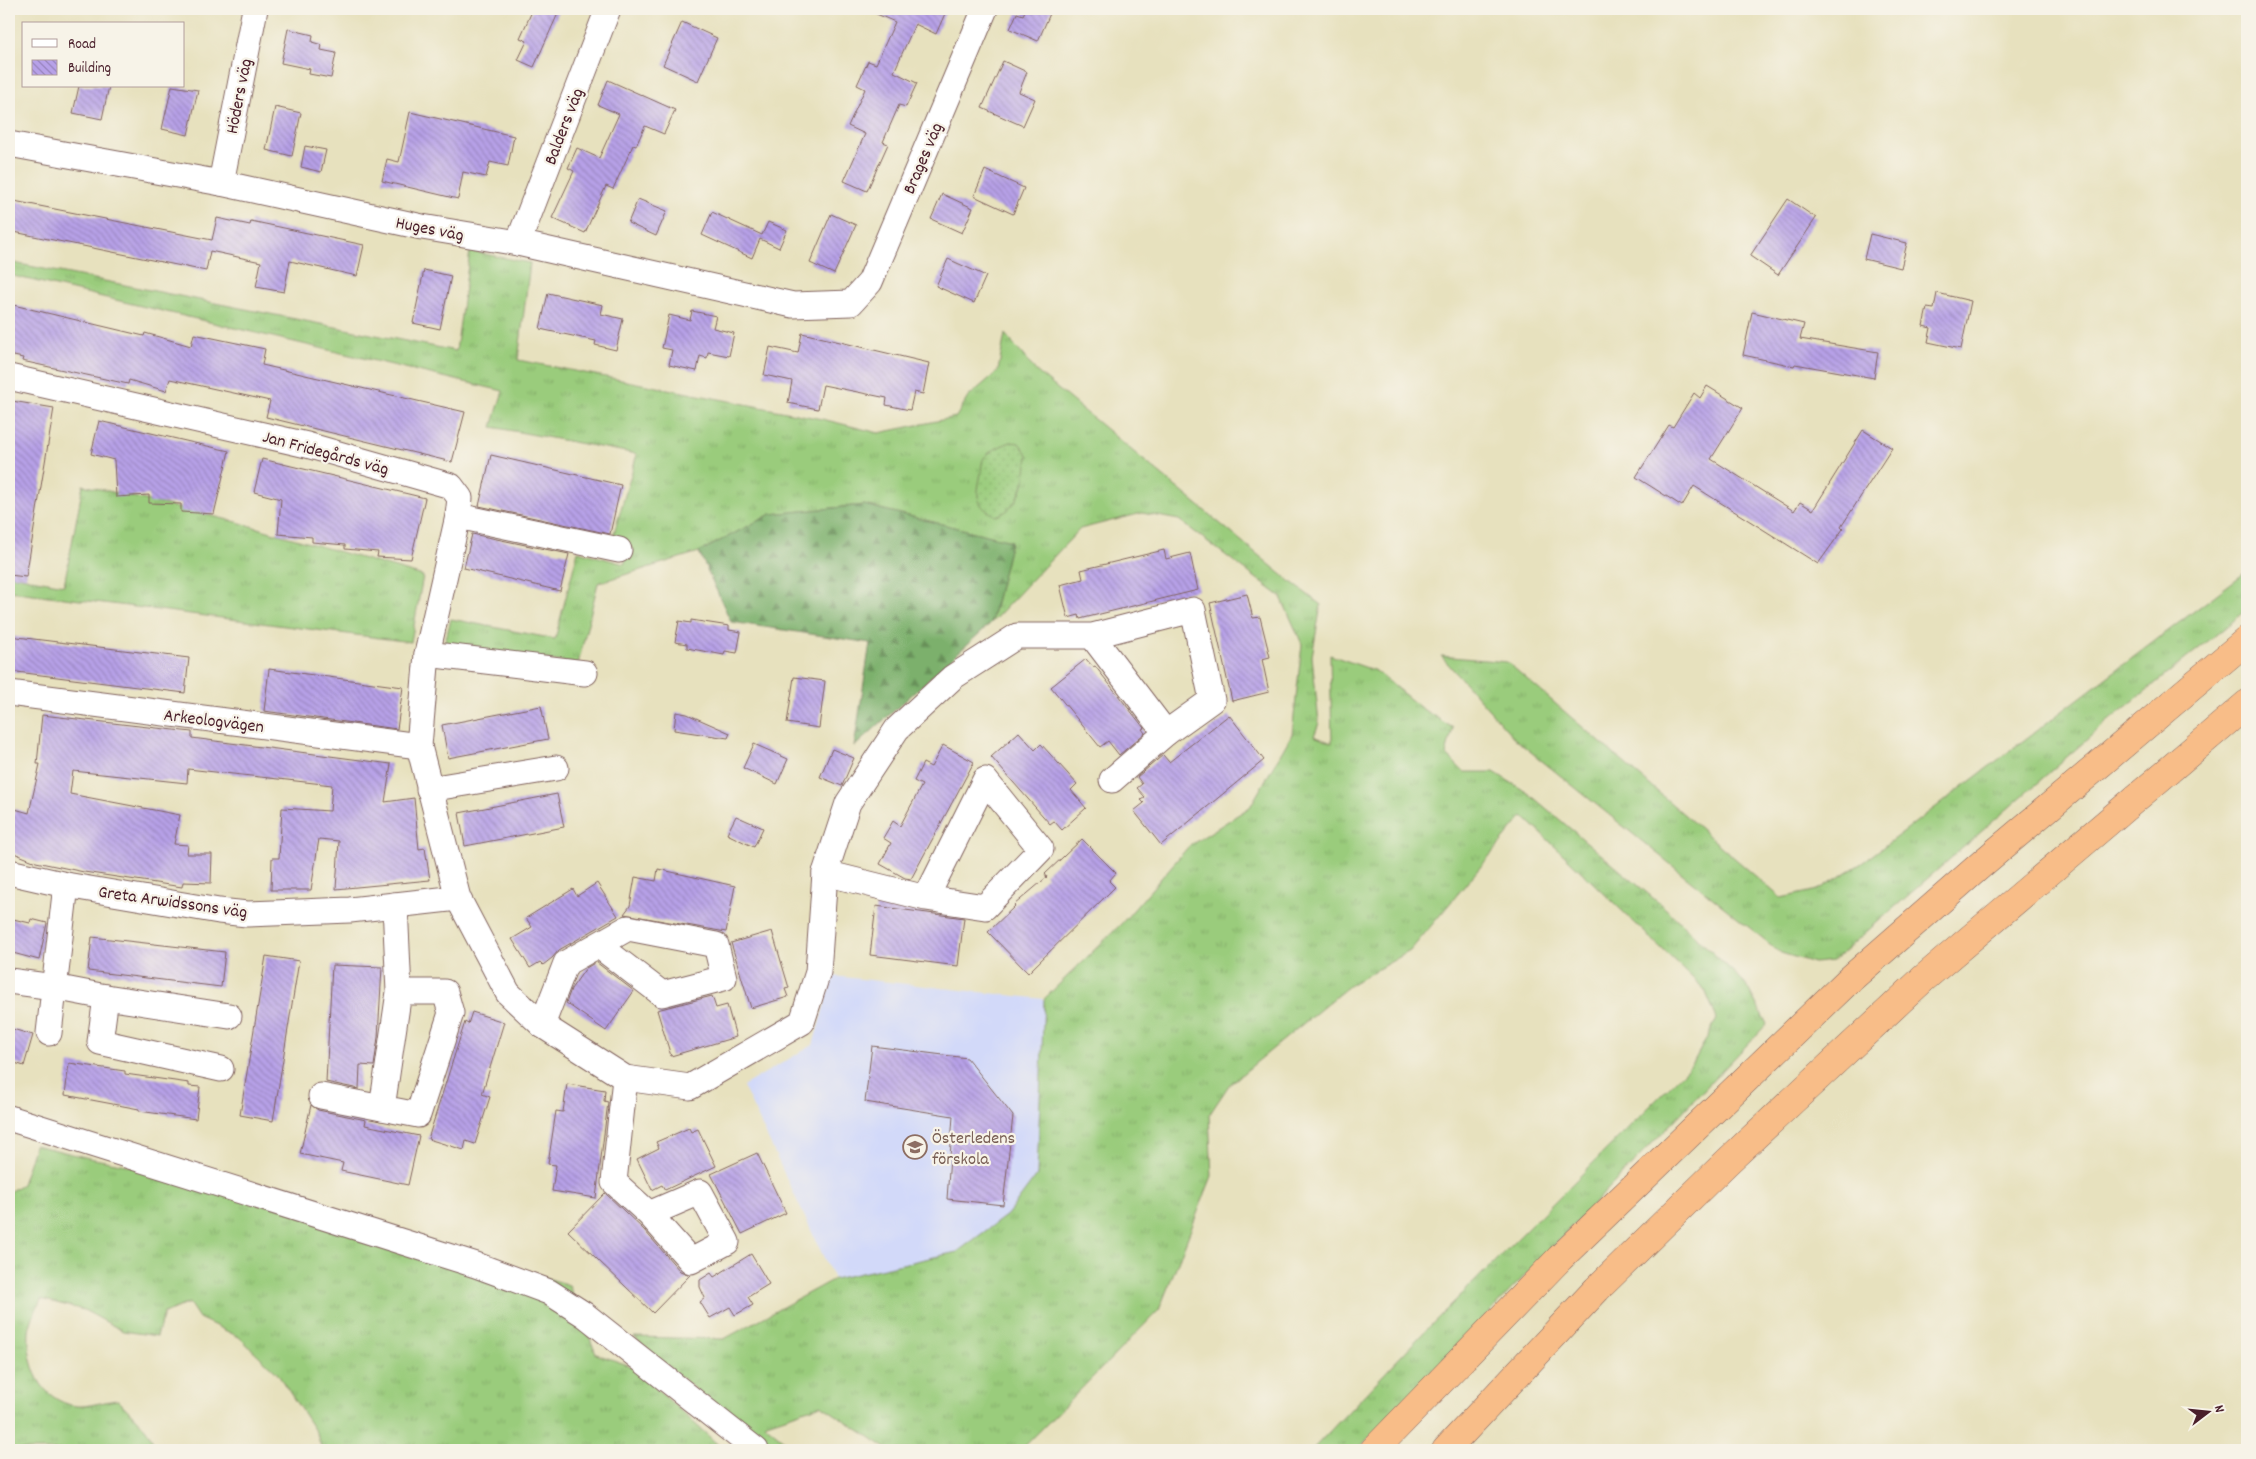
<svg xmlns="http://www.w3.org/2000/svg" width="2256" height="1459" viewBox="0 0 2256 1459" font-family="Dekko,sans-serif">
  <style>
    .built { fill: #d2d9f9 }
    .grass { fill: url(#grass-tufts); stroke: #727654 }
    .forest { fill: url(#forest-firs); stroke: #62684c }
    .park { fill: url(#park-dots); stroke: #727654 }
    .building { fill: url(#building-back-hatch) }
    .lines { fill: none; stroke-linecap: round; stroke-linejoin: round }
    .minor-casing { stroke: #81635e; stroke-width: 27 }
    .highway-casing { stroke: #81635e; stroke-width: 29 }
    .minor { stroke: #fff; stroke-width: 25 }
    .highway { stroke: #f8bd88; stroke-width: 28 }
    .labels { text-anchor: middle; stroke-width: 4.5; stroke-linejoin: round; paint-order: stroke }
    .street-label { font-size: 18px; fill: #4a1f2b; stroke: #f7f3e8 }
    .education-label { font-size: 18px; fill: #785e54; stroke: #f7f3e8; text-anchor: start }
  </style>
  <defs>
    <pattern id="grass-tufts" width="24" height="20" patternUnits="userSpaceOnUse" patternTransform="scale(1.25)"><rect width="24" height="20" fill="#9acc7c"/><path d="M3 7l-1-3M5 7V3M7 7l1-3M15 17l-1-3M17 17v-4M19 17l1-3" fill="none" stroke="#86af6b"/></pattern>
    <pattern id="forest-firs" width="22" height="20" patternUnits="userSpaceOnUse" patternTransform="scale(1.25)"><rect width="22" height="20" fill="#7bb06c"/><path d="M5 1l3.5 6h-7zM16 11l3.5 6h-7z" fill="#678f59"/></pattern>
    <pattern id="park-dots" width="8" height="8" patternUnits="userSpaceOnUse" patternTransform="scale(1.25)"><rect width="8" height="8" fill="#9acc7c"/><path d="M2 2h.1M6 6h.1" fill="none" stroke="#86af6b" stroke-width="1.8" stroke-linecap="round"/></pattern>
    <pattern id="building-back-hatch" width="6" height="6" patternUnits="userSpaceOnUse" patternTransform="scale(1.25)"><rect width="6" height="6" fill="#b7a1e8"/><path d="M-1 5l2 2M0 0l6 6M5-1l2 2" fill="none" stroke="#9783bc"/></pattern>
  </defs>
  <rect width="100%" height="100%" fill="#f7f3e8"/>
  <filter id="ink" filterUnits="userSpaceOnUse"><feTurbulence type="fractalNoise" baseFrequency=".02" numOctaves="2"/><feDisplacementMap in="SourceGraphic" scale="10" xChannelSelector="R" yChannelSelector="G"/><feConvolveMatrix kernelMatrix="1 2 1 2 8 2 1 2 1" color-interpolation-filters="sRGB"/></filter>
  <filter id="wash" filterUnits="userSpaceOnUse"><feTurbulence type="fractalNoise" baseFrequency=".0096" numOctaves="4" result="noise"/><feDisplacementMap in="SourceGraphic" scale="20" xChannelSelector="R" yChannelSelector="G"/><feGaussianBlur stdDeviation="1.12" result="paint"/><feColorMatrix in="noise" values="0 0 0 0 0 0 0 0 0 0 0 0 0 0 0 0 0 1.4 0 .05"/><feComposite in="paint" operator="in"/></filter>
  <g filter="url(#wash)">
    <rect width="100%" height="100%" fill="#e7e1be"/>
    <polygon class="built" points="833,976 1044,999 1037,1175 1007,1215 957,1252 834,1279 743,1086 813,1045"/>
    <g class="grass">
      <polygon points="470,251 530,263 518,360 822,419 879,433 956,417 968,397 998,371 1005,334 1036,371 1286,578 1321,605 1312,656 1319,723 1314,736 1332,743 1330,655 1376,671 1421,708 1453,728 1446,754 1464,772 1494,772 1528,793 1665,908 1745,983 1767,1024 1357,1450 1312,1450 1423,1333 1693,1063 1717,1019 1705,990 1523,816 1410,951 1350,985 1229,1085 1209,1115 1212,1176 1159,1310 1021,1450 889,1450 821,1405 764,1424 796,1450 773,1450 722,1412 634,1337 724,1339 834,1279 957,1252 1007,1215 1037,1175 1044,999 1122,923 1189,846 1250,807 1292,734 1302,644 1281,597 1179,520 1142,513 1080,529 991,623 1011,541 864,505 771,514 699,552 598,583 578,664 444,646 451,619 555,639 578,551 624,564 632,548 612,540 637,454 492,427 503,391 9,275 9,262 456,351"/>
      <polygon points="83,485 237,522 423,576 411,642 9,591 9,575 64,585"/>
      <polygon points="2247,571 2247,610 2107,722 1833,961 1814,963 1781,953 1516,740 1441,656 1507,662 1781,898 1818,890 1862,863"/>
      <path d="M35 1145 89 1158 280 1194 569 1285 596 1354 631 1366 724 1450H322L317 1434 277 1373 239 1337 199 1318 189 1303 164 1313 157 1336 123 1331 84 1310 41 1299C37 1308 30 1322 29 1332 27 1364 39 1400 76 1406 88 1407 105 1401 118 1400L146 1429 158 1450H9V1192L22 1184Z"/>
    </g>
    <polygon class="forest" points="864,505 1011,541 991,623 854,747 870,643 731,622 699,552 771,514"/>
    <path class="park" d="M1011 442 1019 443 1028 455C1026 477 1021 509 996 516 973 505 977 494 981 473 982 469 981 462 984 458 990 450 1003 445 1011 442Z"/>
    <g id="blocks">
      <g class="building">
        <polygon points="533,9 560,9 534,67 518,60 527,41 520,38"/>
        <polygon points="865,9 947,9 936,34 915,24 894,72 917,83 906,107 899,105 883,142 888,144 867,191 844,181 865,134 848,126 865,89 857,85 868,61 876,64 895,22"/>
        <polygon points="1026,9 1052,9 1038,41 1010,29 1017,13 1023,15"/>
        <polygon points="682,22 717,38 698,81 663,65"/>
        <polygon points="288,29 313,35 312,42 322,45 321,50 336,53 331,78 309,74 310,69 281,63"/>
        <polygon points="1003,61 1027,72 1019,92 1035,99 1023,126 982,108"/>
        <polygon points="608,80 675,110 664,134 645,126 636,146 633,145 613,189 606,186 585,233 552,218 574,171 568,168 577,148 599,158 619,114 598,105"/>
        <polygon points="79,86 109,86 102,119 73,113"/>
        <polygon points="172,86 198,90 188,135 162,129"/>
        <polygon points="275,107 301,113 292,156 266,150"/>
        <polygon points="410,112 514,136 508,166 490,162 486,177 463,172 458,199 382,181 387,159 399,162"/>
        <polygon points="305,146 326,150 321,172 301,167"/>
        <polygon points="985,170 1024,188 1013,214 974,196"/>
        <polygon points="942,194 973,208 962,233 931,219"/>
        <polygon points="638,199 667,211 656,236 628,223"/>
        <polygon points="1788,199 1816,218 1778,275 1750,256"/>
        <polygon points="9,200 212,240 217,218 250,225 251,221 364,245 357,276 290,261 284,292 256,287 261,262 210,251 206,271 9,231"/>
        <polygon points="712,212 762,235 768,222 787,230 779,248 760,239 752,258 702,235"/>
        <polygon points="831,214 856,225 834,274 810,263"/>
        <polygon points="1870,234 1907,243 1901,268 1864,259"/>
        <polygon points="948,259 986,276 974,303 936,286"/>
        <polygon points="424,270 451,276 440,329 413,323"/>
        <polygon points="548,293 603,305 601,314 623,319 616,350 595,345 596,341 540,329"/>
        <polygon points="1937,293 1971,301 1961,349 1928,342 1931,328 1923,326 1927,308 1934,309"/>
        <polygon points="9,304 144,336 145,333 191,346 194,334 265,349 262,365 465,412 452,462 266,417 270,401 170,379 166,391 129,380 128,384 22,361 23,358 9,355"/>
        <polygon points="692,311 716,316 713,328 734,333 729,356 708,352 707,358 700,356 697,371 669,365 672,350 662,348 669,315 690,320"/>
        <polygon points="1752,312 1804,324 1800,339 1878,352 1874,378 1795,364 1794,366 1743,355"/>
        <polygon points="802,333 929,363 923,394 914,392 910,410 886,405 887,398 823,385 818,409 788,403 792,381 764,375 770,347 798,353"/>
        <polygon points="1707,386 1743,408 1711,459 1794,511 1800,502 1813,510 1863,430 1892,448 1841,527 1843,529 1818,564 1694,486 1682,506 1636,477 1669,425 1673,427 1694,393 1700,398"/>
        <polygon points="12,401 54,408 26,577 9,575 9,419"/>
        <polygon points="99,421 229,451 214,514 181,512 181,504 149,503 149,495 116,497 114,460 91,454"/>
        <polygon points="491,455 621,485 610,534 479,506"/>
        <polygon points="262,459 425,498 411,559 377,557 378,552 345,549 345,545 312,542 312,537 278,534 281,499 254,492"/>
        <polygon points="472,534 569,554 560,591 464,568"/>
        <polygon points="1164,550 1166,559 1190,553 1198,590 1088,617 1080,619 1079,615 1068,618 1060,585 1083,579 1081,570"/>
        <polygon points="1247,594 1253,618 1260,617 1270,657 1262,659 1269,692 1232,701 1210,603"/>
        <polygon points="691,620 729,626 729,630 741,632 737,653 725,651 724,655 687,648 687,644 675,642 679,621 691,623"/>
        <polygon points="9,636 189,658 185,693 9,671"/>
        <polygon points="1086,659 1093,667 1095,666 1144,728 1142,729 1145,733 1119,755 1108,741 1100,747 1051,687"/>
        <polygon points="269,669 403,687 397,729 264,711"/>
        <polygon points="794,677 825,681 819,728 787,723"/>
        <polygon points="541,706 548,739 448,758 442,725"/>
        <polygon points="676,712 687,714 730,733 728,738 674,730"/>
        <polygon points="42,715 192,732 192,738 391,764 385,802 414,798 419,849 425,848 430,880 336,889 339,841 319,839 311,890 271,890 272,858 279,858 282,808 330,811 332,785 188,769 187,783 73,771 70,794 180,815 174,844 188,845 187,854 212,854 211,883 183,882 182,887 84,872 36,862 9,851 9,831 15,809 29,813 40,764 37,764"/>
        <polygon points="1229,715 1264,760 1161,845 1134,811 1144,803 1141,800 1145,797 1137,788 1142,784 1137,777 1163,755 1169,762"/>
        <polygon points="1019,732 1035,750 1041,744 1077,784 1071,790 1086,808 1062,830 1054,821 1050,824 991,757"/>
        <polygon points="754,744 788,759 777,784 743,768"/>
        <polygon points="943,745 974,762 911,879 905,878 880,864 891,843 883,838 893,821 900,826 922,785 914,781 923,763 931,767"/>
        <polygon points="832,749 854,758 842,786 820,777"/>
        <polygon points="557,794 564,827 465,846 459,813"/>
        <polygon points="736,816 763,828 754,847 727,834"/>
        <polygon points="1082,839 1116,873 1109,881 1115,887 1028,973 988,932 1015,906 1014,905 1047,877 1045,874"/>
        <polygon points="658,869 735,886 726,932 624,914 630,906 635,877 656,881"/>
        <polygon points="597,883 618,916 559,950 552,958 543,965 540,962 530,968 512,939 532,927 526,918 573,889 577,896"/>
        <polygon points="876,906 964,918 958,966 870,955"/>
        <polygon points="9,918 30,923 31,919 47,923 39,960 9,952"/>
        <polygon points="772,931 789,988 785,989 788,997 751,1008 731,943"/>
        <polygon points="92,937 225,952 221,987 88,971"/>
        <polygon points="266,956 299,961 273,1121 240,1115"/>
        <polygon points="596,962 634,991 606,1031 566,1003 571,989 586,968"/>
        <polygon points="332,965 382,967 378,1037 374,1066 360,1065 359,1089 326,1082"/>
        <polygon points="712,996 716,1008 727,1005 736,1037 671,1056 657,1010"/>
        <polygon points="472,1012 504,1022 482,1094 490,1097 475,1144 466,1141 464,1150 428,1139 465,1022 468,1024"/>
        <polygon points="9,1028 33,1035 24,1066 9,1061"/>
        <polygon points="872,1046 967,1058 1013,1116 1003,1205 947,1199 953,1116 865,1102"/>
        <polygon points="69,1063 125,1071 125,1074 189,1083 189,1086 200,1087 196,1119 139,1111 139,1109 65,1095"/>
        <polygon points="567,1084 605,1090 604,1101 608,1102 596,1198 552,1191 556,1165 548,1164 556,1111 563,1112"/>
        <polygon points="311,1105 318,1110 366,1120 365,1125 419,1136 408,1185 341,1171 343,1163 300,1154"/>
        <polygon points="689,1128 691,1132 698,1129 716,1166 665,1190 662,1185 652,1190 637,1159 659,1148 656,1142"/>
        <polygon points="757,1153 786,1213 742,1234 711,1174"/>
        <polygon points="605,1193 644,1230 680,1271 690,1275 653,1313 568,1231"/>
        <polygon points="751,1254 769,1284 748,1297 753,1305 735,1315 730,1307 710,1318 700,1302 705,1298 700,1287 700,1280 711,1273 714,1277"/>
      </g>
    </g>
  </g>
  <g filter="url(#ink)">
    <use href="#blocks" fill-opacity="0" stroke="#81635e" stroke-width="1"/>
    <g class="lines">
      <g class="minor-casing">
        <g id="minor">
          <polyline points="9,144 221,183 422,227 518,243 793,305 851,303 870,282 985,9"/>
          <polyline points="221,183 255,9"/>
          <polyline points="518,243 608,9"/>
          <polyline points="9,377 307,445 451,486 460,498 458,516 619,550"/>
          <polyline points="458,516 427,654 419,746 458,898 508,993 542,1025 625,1078 690,1087 802,1022 818,972 825,873 848,803 897,729 953,677 1017,636 1092,636 1193,610 1212,700 1166,733 1092,636"/>
          <polyline points="427,654 585,673"/>
          <polyline points="9,693 419,746"/>
          <polyline points="1112,780 1166,733"/>
          <polyline points="429,789 556,768"/>
          <polyline points="9,872 66,885 219,911 247,914 350,910 458,898"/>
          <polyline points="825,873 926,898 985,907 1041,849 985,780 926,898"/>
          <polyline points="395,905 399,992 382,1108 418,1115 451,1013 445,992 399,992"/>
          <polyline points="9,981 54,987 106,997 229,1016"/>
          <polyline points="106,997 100,1042 221,1069"/>
          <polyline points="542,1025 566,963 628,928 716,945 724,978 662,994 598,945"/>
          <polyline points="49,1033 66,885"/>
          <polyline points="625,1078 614,1182 649,1214 691,1261 727,1242 700,1192 649,1214"/>
          <polyline points="321,1096 382,1108"/>
          <polyline points="9,1118 476,1265 549,1292 585,1315 756,1450"/>
        </g>
      </g>
      <g class="highway-casing">
        <g id="highway">
          <polyline points="1374,1450 1560,1258 1847,982 1984,862 2247,640"/>
          <polyline points="1446,1450 1597,1289 1727,1162 1923,979 2247,704"/>
        </g>
      </g>
      <use href="#minor" class="minor"/>
      <use href="#highway" class="highway"/>
    </g>
  </g>
  <defs>
    <g id="school-ring" transform="scale(1.25)"><circle r="9.5" fill="#f7f3e8" stroke="#8d6e63" stroke-width="1.5"/><path d="M0-5L7-2L0 1L-7-2ZM-4 1L0 2.5L4 1V4Q0 6-4 4Z" fill="#8d6e63"/></g>
  </defs>
  <g fill-rule="evenodd">
    <use href="#school-ring" x="915" y="1147"/>
  </g>
  <g class="labels">
    <g class="street-label">
      <text transform="translate(238 96) rotate(-79)" y="6">Höders väg</text>
      <text transform="translate(563 126) rotate(-69)" y="6">Balders väg</text>
      <text transform="translate(922 158) rotate(-67)" y="6">Brages väg</text>
      <text transform="translate(430 228) rotate(11)" y="6">Huges väg</text>
      <text transform="translate(326 452) rotate(15)" y="6">Jan Fridegårds väg</text>
      <text transform="translate(214 720) rotate(7)" y="6">Arkeologvägen</text>
      <text transform="translate(173 901) rotate(8)" y="6">Greta Arwidssons väg</text>
    </g>
    <g class="education-label">
      <text x="932" y="1143">Österledens<tspan x="932" dy="21">förskola</tspan></text>
    </g>
  </g>
  <rect width="2256" height="1459" fill="none" stroke="#f7f3e8" stroke-width="30"/>
  <rect x="22" y="22" width="162" height="65" fill="#f7f3e8" stroke="#b29e9c"/>
  <rect x="32" y="39" width="25" height="8" fill="#ffffff" stroke="#b29e9c"/>
  <text x="68" y="48" font-size="15" fill="#4a1f2b">Road</text>
  <rect x="32" y="60" width="25" height="15" fill="url(#building-back-hatch)" stroke="#b29e9c"/>
  <text x="68" y="72" font-size="15" fill="#4a1f2b">Building</text>
  <g transform="translate(2208 1412) rotate(74)" stroke="#f7f3e8" stroke-width="4" paint-order="stroke">
  <path d="M0-4L9 19L0 12L-9 19Z" fill="#4a1f2b"/>
  <text y="-8" font-size="14" font-weight="bold" text-anchor="middle" fill="#4a1f2b">N</text>
  </g>
</svg>
